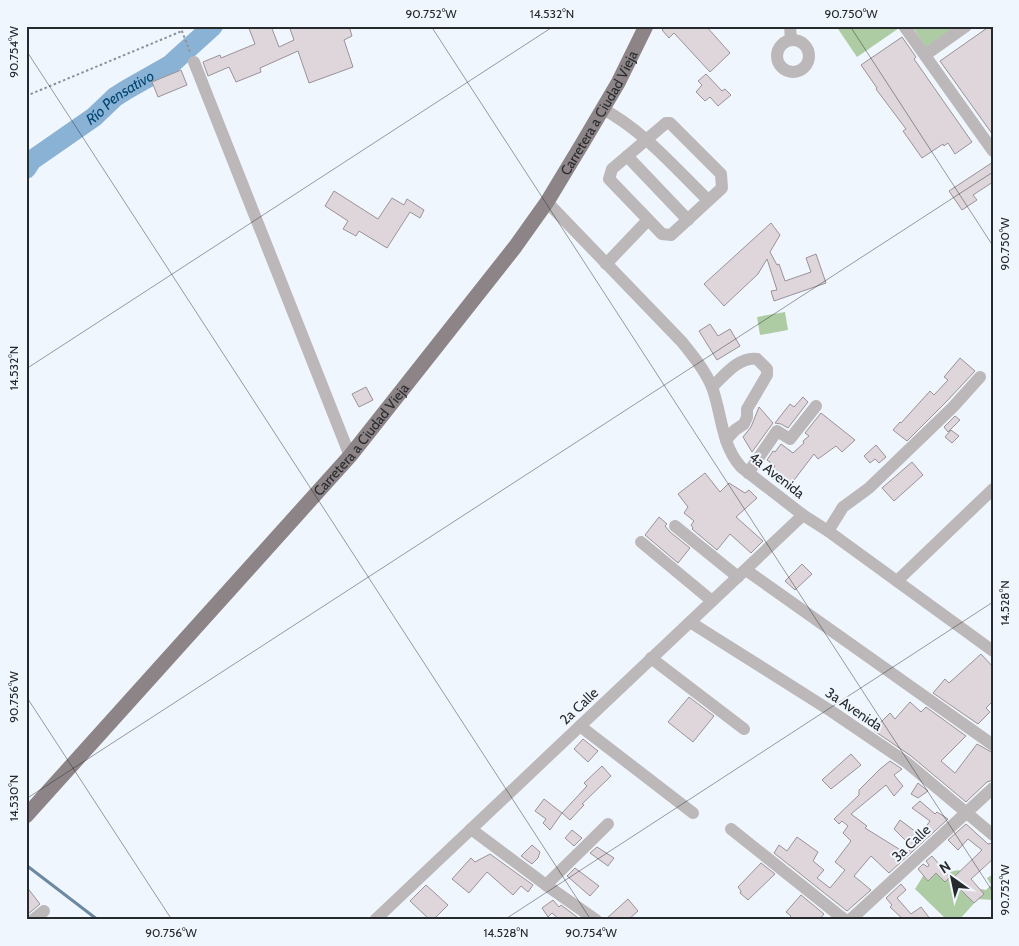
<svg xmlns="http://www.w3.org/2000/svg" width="1019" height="946" viewBox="0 0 1019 946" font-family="Cabin,sans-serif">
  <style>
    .green { fill: #adcca4 }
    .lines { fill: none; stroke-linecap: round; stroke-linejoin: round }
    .stream { stroke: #6c89a2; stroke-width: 3 }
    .river { stroke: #8ab2d5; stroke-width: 20 }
    .building { fill: #ded6db; stroke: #9a9298 }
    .path { stroke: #8e9297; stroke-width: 2; stroke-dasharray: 2.5 2.5; stroke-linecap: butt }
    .minor { stroke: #bcb8b9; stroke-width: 12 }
    .major { stroke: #8c8486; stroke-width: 15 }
    .ticks { fill: none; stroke: #272a2c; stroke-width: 1; stroke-opacity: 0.45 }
    .labels { text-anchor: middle; stroke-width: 4; stroke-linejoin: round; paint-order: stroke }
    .street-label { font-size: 14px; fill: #272a2c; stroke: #f0f6fd }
    .water-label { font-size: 15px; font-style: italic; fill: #004672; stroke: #f0f6fd }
    .neatline { fill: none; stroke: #272a2c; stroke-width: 2 }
    .ticks-label { font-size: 12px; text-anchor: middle; fill: #272a2c }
  </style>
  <rect width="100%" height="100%" fill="#f0f6fd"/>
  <g class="green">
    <polygon points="836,26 902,26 857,57"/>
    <polygon points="912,26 961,26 927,49"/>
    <polygon points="785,312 788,330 760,335 757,317"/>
    <polygon points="930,865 937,874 959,870 971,887 986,890 991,885 987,878 992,875 993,900 978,899 959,920 947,920 915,889"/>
  </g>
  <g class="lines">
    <polyline class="stream" points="26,865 98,920"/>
    <path class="river" id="s1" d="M26 169 32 160 94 117 115 97 126 90 170 65 213 26"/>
  </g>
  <g class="building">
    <polygon points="248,26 271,26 279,47 294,40 289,26 349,26 352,36 344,40 353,67 309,83 298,51 260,68 261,72 236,82 229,67 208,76 203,62 220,55 221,58 255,44"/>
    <polygon points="667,26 706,26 730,53 710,72 674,33 669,38 662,30"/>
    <polygon points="990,26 993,26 993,135 940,61"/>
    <polygon points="902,37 916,57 914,59 972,142 955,154 948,143 944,146 943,144 922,158 903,131 906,129 876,89 877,88 861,65"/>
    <polygon points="181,70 187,85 158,97 152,82"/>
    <polygon points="706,74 722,91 725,89 731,95 718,106 710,97 705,101 696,92 702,85 698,81"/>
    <polygon points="993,162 993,182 973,195 977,200 962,210 949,191"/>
    <polygon points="334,191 378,219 392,198 404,205 407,199 424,210 420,218 410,212 387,248 359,231 356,236 343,229 348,221 325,206"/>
    <polygon points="771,223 780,235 770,252 777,265 779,264 785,281 811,272 806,258 816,254 826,283 774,301 771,291 777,290 767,259 758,274 724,306 704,284"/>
    <polygon points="710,324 718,336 730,329 740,346 717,360 699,331"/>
    <polygon points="960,358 975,371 947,401 907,441 893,430 900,422 901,423 930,391 934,395 948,380 944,377"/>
    <polygon points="366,387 373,400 359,407 352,394"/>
    <polygon points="803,397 808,402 788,428 781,424 775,423 790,404 794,407"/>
    <polygon points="759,407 773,423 752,452 743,437 751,427"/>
    <polygon points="821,413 855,440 842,452 836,446 818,459 814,454 791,484 779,475 775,480 768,475 775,466 767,460 773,451 775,452 781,444 793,453 804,443 803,441 809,436 805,433"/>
    <polygon points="955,416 960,420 948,432 944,427"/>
    <polygon points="951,430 959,436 952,443 945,437"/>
    <polygon points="876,445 886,457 879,463 875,459 870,463 864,456"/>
    <polygon points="912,462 923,475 894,501 882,488"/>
    <polygon points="705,473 720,492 729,483 745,493 749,490 757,498 736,517 763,541 751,553 730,534 717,550 692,529 693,528 691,525 694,521 684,513 688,507 678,494"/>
    <polygon points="659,517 667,524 665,526 670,532 690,548 678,563 645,535"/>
    <polygon points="802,564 812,574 795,590 785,581"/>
    <polygon points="981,654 993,667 993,701 986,708 990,712 978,724 933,693 945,679 949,683"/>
    <polygon points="689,697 714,716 693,742 668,722"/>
    <polygon points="910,702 921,712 926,707 966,736 941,761 955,773 977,744 993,753 993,780 987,782 966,802 911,756 873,730 890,713 895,719"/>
    <polygon points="583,739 598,751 588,762 574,749"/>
    <polygon points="851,754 861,765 831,789 822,780"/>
    <polygon points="890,761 902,769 894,775 903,786 894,796 886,785 851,814 867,826 865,828 907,854 912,847 894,829 900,820 920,835 930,821 912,808 920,801 935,814 937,812 948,819 889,873 871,856 854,876 871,890 847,911 774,853 779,845 787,851 797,837 818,852 813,861 824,870 817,878 830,888 845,870 835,862 851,841 843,833 848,826 842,821 839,824 834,819 859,795 859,790 880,769"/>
    <polygon points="602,766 611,776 582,804 584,805 570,820 562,813 587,786 584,783"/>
    <polygon points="918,783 928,791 918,798 911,794"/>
    <polygon points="544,799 562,813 550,830 543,823 546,819 535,811"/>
    <polygon points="966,824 988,844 993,843 993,859 971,879 984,894 974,903 951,880 982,850 968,839 958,850 948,840"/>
    <polygon points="572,830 582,838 574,846 565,838"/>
    <polygon points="532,845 540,852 538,858 532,864 521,856"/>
    <polygon points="597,847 614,858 608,866 590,853"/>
    <polygon points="490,854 533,885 528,892 521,886 513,895 487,872 469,893 452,879 471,858 475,862"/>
    <polygon points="932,856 950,877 945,882 936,873 928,881 918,869 923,864 928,867 929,865 926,861"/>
    <polygon points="761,863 775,874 748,900 740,893 741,891 738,887"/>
    <polygon points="575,868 599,886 590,896 567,876"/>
    <polygon points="901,884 906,890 897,898 911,914 921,907 931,920 904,920 890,907 892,905 886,898"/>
    <polygon points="426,885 448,905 433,920 430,920 410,901"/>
    <polygon points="26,886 40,904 27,915 26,913"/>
    <polygon points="801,895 824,914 819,920 787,920 791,916 786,912"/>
    <polygon points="628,899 638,911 628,920 605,920"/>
    <polygon points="553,900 559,907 561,905 581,920 560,920 552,913 548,917 542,908"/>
  </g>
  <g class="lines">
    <g class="path">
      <polyline points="180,26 190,52"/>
      <polyline points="26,96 182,31"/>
    </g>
    <g class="minor">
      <polyline points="790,26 791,40"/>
      <polyline points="904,26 993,151"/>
      <circle cx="793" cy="56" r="16"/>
      <polyline points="925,55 966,26"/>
      <polyline points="194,62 350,456"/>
      <path d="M603 109C644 131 675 168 708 200"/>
      <polygon points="666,123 670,123 721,174 722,188 671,235 662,234 609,179 612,169"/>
      <polyline points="627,156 688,220"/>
      <path d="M547 202 682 342C693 356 705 370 712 387 722 414 721 445 741 467L803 515 828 531 993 651"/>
      <polyline points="606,264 648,220"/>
      <path d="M712 387C724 376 739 356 757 359L767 369V375L747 409V417L744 424 735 430 726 440"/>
      <polyline points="748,473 777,431 790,439 816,406"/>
      <polyline points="675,526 738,577"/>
      <polyline points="828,531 843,507 869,488 953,407 980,377"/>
      <polyline points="641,542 712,601"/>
      <polyline points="746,570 993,745"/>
      <polyline points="897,581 993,489"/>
      <polyline points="690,622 831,711 906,762 993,835"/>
      <polyline points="651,658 744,729"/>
      <polyline points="580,726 693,813"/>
      <polyline points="471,829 546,885 596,920"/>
      <polyline points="731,829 845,920"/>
      <polyline points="546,885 608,824"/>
      <polyline points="33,920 44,911"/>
      <polyline points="375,920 803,515"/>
      <polyline points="850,920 993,788"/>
    </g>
    <path class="major" id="s2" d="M26 816 350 456 515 247 547 202 582 144 618 83 646 26"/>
  </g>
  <path class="ticks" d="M431 26 993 892M850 26 993 246M26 50 591 920M26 369 554 26M26 696 172 920M26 799 993 172M504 920 993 602"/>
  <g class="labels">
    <g class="street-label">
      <text dy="5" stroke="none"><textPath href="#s2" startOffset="909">Carretera a Ciudad Vieja</textPath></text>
      <text dy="5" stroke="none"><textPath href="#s2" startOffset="504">Carretera a Ciudad Vieja</textPath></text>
      <text transform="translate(777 475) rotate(38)" y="5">4a Avenida</text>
      <text transform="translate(579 706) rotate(-43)" y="5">2a Calle</text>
      <text transform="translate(854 709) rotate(34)" y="5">3a Avenida</text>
      <text transform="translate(911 843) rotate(-43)" y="5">3a Calle</text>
    </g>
    <g class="water-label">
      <text dy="5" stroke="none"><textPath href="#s1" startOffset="119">Río Pensativo</textPath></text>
    </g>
  </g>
  <rect width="1019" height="946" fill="none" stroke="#f0f6fd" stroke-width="55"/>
  <g transform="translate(952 878) rotate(327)" stroke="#f0f6fd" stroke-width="4" paint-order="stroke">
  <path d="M0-4L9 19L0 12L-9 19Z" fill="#272a2c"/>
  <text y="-8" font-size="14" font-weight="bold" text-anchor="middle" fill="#272a2c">N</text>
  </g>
  <rect x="28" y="28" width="964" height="890" class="neatline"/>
  <g class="ticks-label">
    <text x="431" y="18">90.752°W</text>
    <text x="552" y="18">14.532°N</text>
    <text x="851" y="18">90.750°W</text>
    <text transform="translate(14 52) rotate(-90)" y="4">90.754°W</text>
    <text transform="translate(1005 244) rotate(-90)" y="4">90.750°W</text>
    <text transform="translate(14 368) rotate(-90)" y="4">14.532°N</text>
    <text transform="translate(1005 603) rotate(-90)" y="4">14.528°N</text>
    <text transform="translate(14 697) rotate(-90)" y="4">90.756°W</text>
    <text transform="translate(14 798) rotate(-90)" y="4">14.530°N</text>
    <text transform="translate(1005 890) rotate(-90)" y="4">90.752°W</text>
    <text x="171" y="937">90.756°W</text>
    <text x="506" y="937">14.528°N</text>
    <text x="591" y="937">90.754°W</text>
  </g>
</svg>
